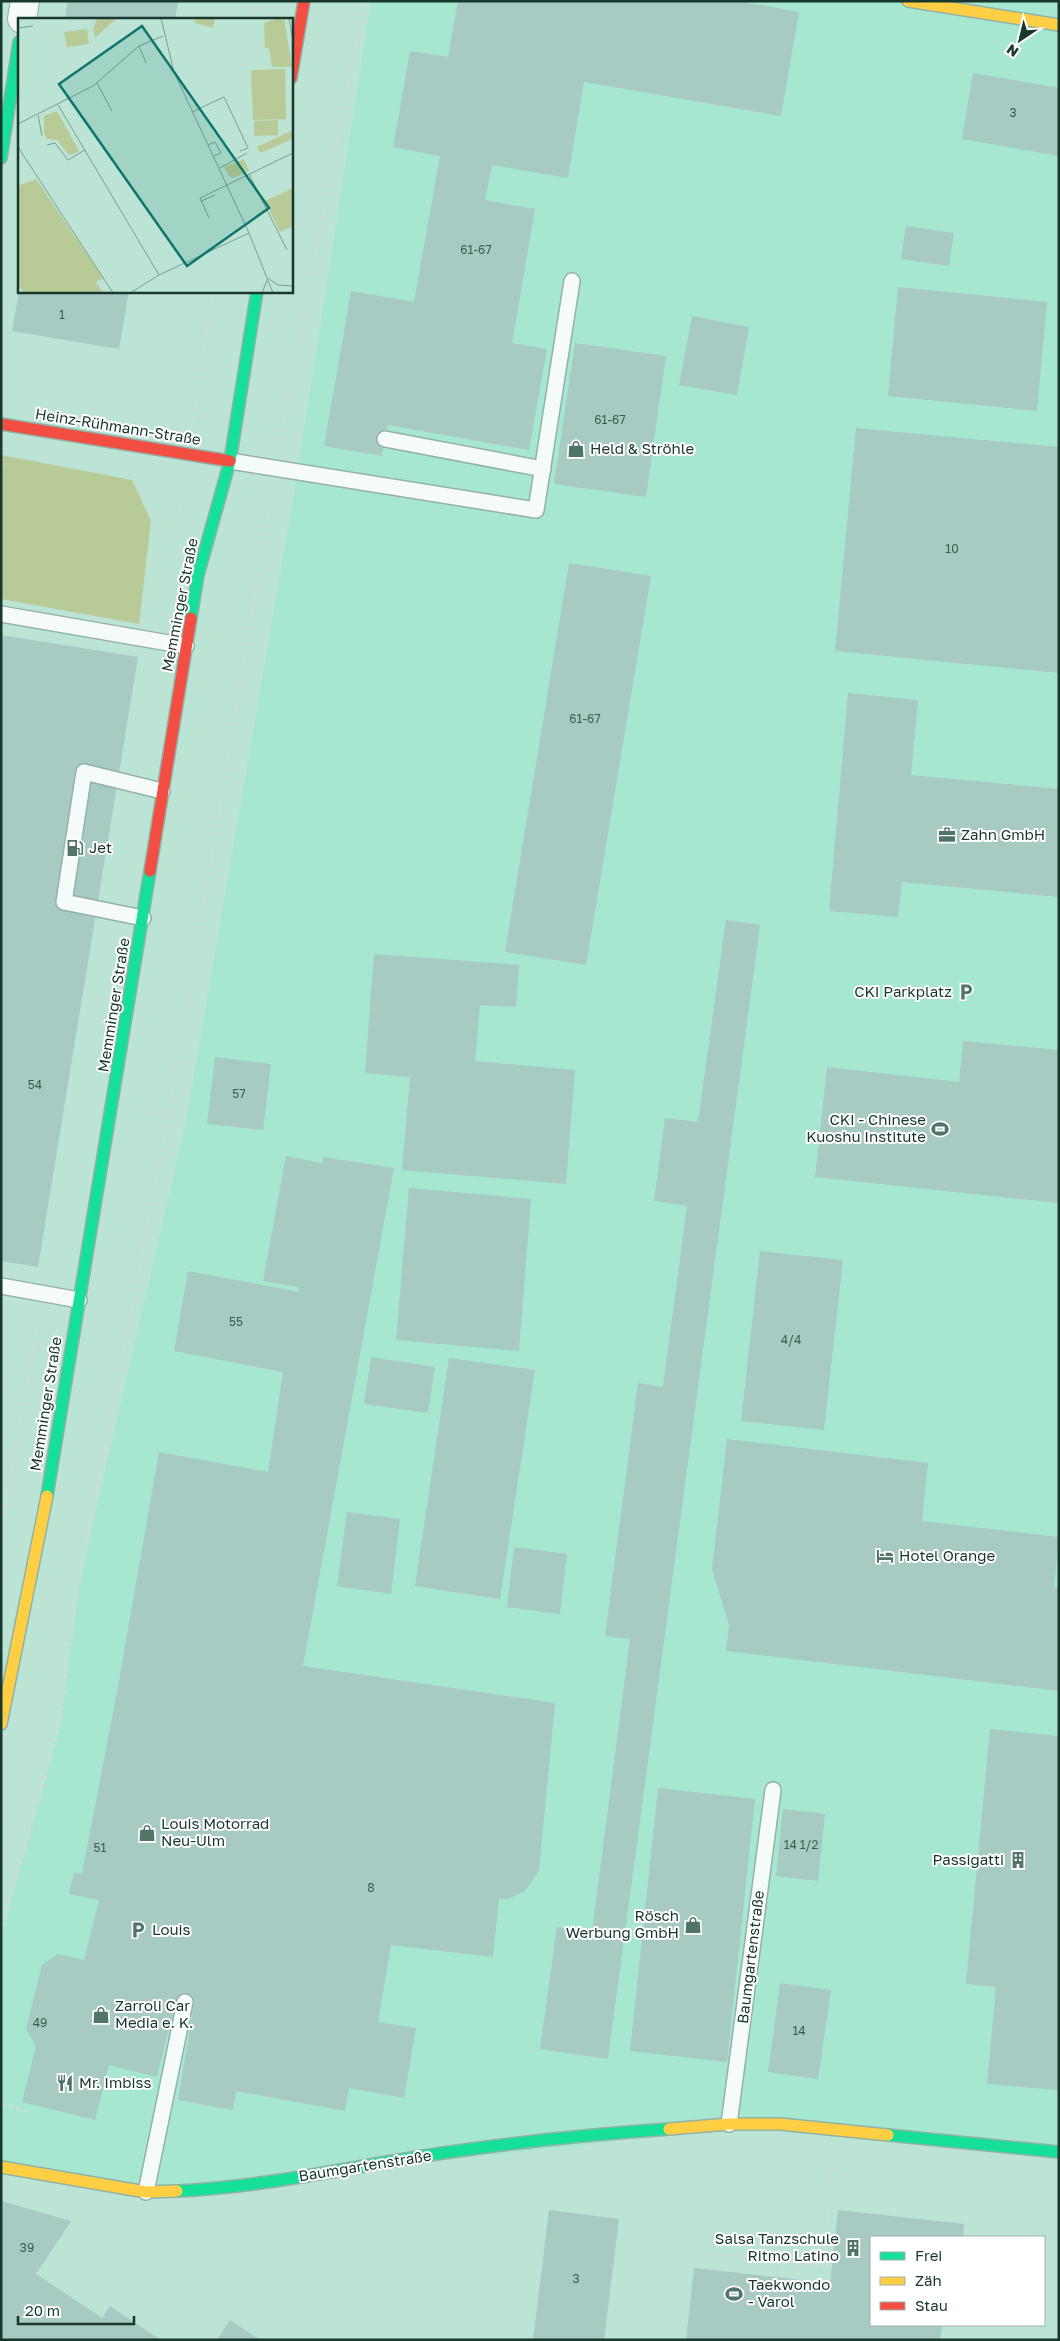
<svg xmlns="http://www.w3.org/2000/svg" width="1060" height="2341" viewBox="0 0 1060 2341" font-family="'Golos Text',sans-serif">
  <style>
    .built { fill: #a6e7d0 }
    .green { fill: #b8cb97 }
    .building { fill: #a7cac2 }
    .lines { fill: none; stroke-linecap: round; stroke-linejoin: round }
    .lane-casing { stroke: #92b2a7; stroke-width: 18 }
    .street-casing { stroke: #92b2a7; stroke-width: 30 }
    .fast-casing { stroke: #92b2a7; stroke-width: 14 }
    .slow-casing { stroke: #92b2a7; stroke-width: 14 }
    .jam-casing { stroke: #92b2a7; stroke-width: 14 }
    .path { stroke: #cfdcd8; stroke-width: 3; stroke-dasharray: 4 4; stroke-linecap: butt }
    .lane { stroke: #f5fbf9; stroke-width: 15 }
    .street { stroke: #f5fbf9; stroke-width: 28 }
    .fast { stroke: #16e098; stroke-width: 11 }
    .slow { stroke: #ffcf43; stroke-width: 11 }
    .jam { stroke: #f24e42; stroke-width: 11 }
    .labels { text-anchor: middle; stroke-width: 4; stroke-linejoin: round; paint-order: stroke }
    .number-label { font-size: 12px; fill: #3c5c52 }
    .street-label { font-size: 15px; fill: #18372d; stroke: #fff }
    .poi-label { font-size: 15px; fill: #18372d; stroke: #fff; text-anchor: start }
    .inset-road { fill: none; stroke: #7a9f92; stroke-width: 1 }
    .view { fill: #0f766e; fill-opacity: 0.15; stroke: #0f766e; stroke-width: 2.5 }
    .inset-edge { fill: none; stroke: #18372d; stroke-width: 2.5 }
  </style>
  <rect width="100%" height="100%" fill="#bbe4d5"/>
  <polygon class="built" points="371,1 1059,1 1059,2152 780,2124 146,2192 1,2167 1,1934 59,1727 78,1588 186,1122 295,488"/>
  <polygon class="green" points="1,455 132,480 151,521 139,624 1,599"/>
  <g class="building">
    <polygon points="68,1 178,1 175,19 65,19"/>
    <polygon points="458,1 738,1 799,12 781,116 584,82 568,178 492,165 485,200 535,209 512,343 547,349 529,450 388,425 382,456 324,446 351,291 414,302 440,156 393,147 410,51 448,57"/>
    <polygon points="973,73 1059,88 1059,156 962,139"/>
    <polygon points="906,226 954,233 949,266 901,259"/>
    <polygon points="898,287 1047,302 1037,411 888,396"/>
    <polygon points="19,291 129,291 119,349 12,331"/>
    <polygon points="692,316 749,327 737,395 679,385"/>
    <polygon points="575,343 666,356 646,497 554,484"/>
    <polygon points="856,428 1059,447 1059,673 835,651"/>
    <polygon points="569,563 651,576 586,965 505,952"/>
    <polygon points="1,635 138,657 38,1267 1,1261"/>
    <polygon points="848,693 918,700 911,775 1059,789 1059,897 902,882 898,917 829,911"/>
    <polygon points="726,920 760,925 608,2059 540,2049 557,1927 592,1932 630,1639 605,1636 638,1383 663,1387 687,1206 654,1201 665,1118 698,1122"/>
    <polygon points="374,954 519,965 516,1007 480,1005 475,1061 575,1070 566,1184 402,1170 410,1077 365,1073"/>
    <polygon points="963,1041 1059,1050 1059,1203 815,1177 827,1067 959,1082"/>
    <polygon points="215,1057 271,1064 263,1130 207,1124"/>
    <polygon points="286,1156 322,1163 323,1157 394,1168 303,1666 555,1703 539,1871 525,1891 509,1899 499,1899 493,1957 391,1945 378,2022 416,2028 404,2098 349,2088 345,2111 236,2091 233,2110 178,2100 194,2004 176,2001 157,2077 109,2065 95,2120 22,2102 36,2046 26,2029 42,1965 58,1954 84,1960 99,1900 69,1894 74,1872 82,1874 117,1692 159,1452 268,1472 283,1372 174,1351 188,1271 299,1292 298,1287 263,1281"/>
    <polygon points="409,1188 531,1199 519,1351 396,1340"/>
    <polygon points="760,1251 843,1260 824,1430 741,1421"/>
    <polygon points="371,1357 435,1367 428,1413 364,1404"/>
    <polygon points="449,1358 535,1370 500,1599 415,1586"/>
    <polygon points="727,1439 928,1463 922,1521 1059,1537 1054,1587 1059,1588 1059,1691 726,1651 729,1625 712,1569"/>
    <polygon points="347,1512 400,1519 391,1594 337,1586"/>
    <polygon points="514,1547 567,1554 560,1614 507,1607"/>
    <polygon points="990,1729 1059,1736 1059,2090 987,2084 996,1987 966,1984"/>
    <polygon points="658,1788 755,1799 727,2062 630,2051"/>
    <polygon points="783,1809 825,1814 818,1881 776,1876"/>
    <polygon points="780,1983 831,1990 818,2079 768,2072"/>
    <polygon points="1,2201 71,2221 36,2274 102,2318 110,2306 161,2340 1,2340"/>
    <polygon points="549,2210 619,2219 604,2340 533,2340"/>
    <polygon points="838,2210 964,2224 963,2237 871,2237 871,2325 942,2325 940,2340 686,2340 694,2268 830,2283"/>
    <polygon points="230,2320 260,2340 217,2340"/>
  </g>
  <g class="lines">
    <g class="lane-casing">
      <g id="lane">
        <polyline points="385,439 543,469"/>
        <polyline points="230,461 536,510 572,281"/>
        <polyline points="1,614 186,646"/>
        <polyline points="143,918 64,902 84,772 162,791"/>
        <polyline points="1,1286 79,1300"/>
        <polyline points="729,2124 773,1790"/>
        <polyline points="146,2192 185,2002"/>
      </g>
    </g>
    <g class="street-casing">
      <polyline id="street" points="22,19 25,1"/>
    </g>
    <g class="fast-casing">
      <g id="fast">
        <polyline points="1,158 19,42"/>
        <polyline points="191,618 198,575 230,461 257,291"/>
        <polyline points="47,1496 150,871"/>
        <polyline points="888,2135 1059,2152"/>
        <path d="M177 2191C266 2187 354 2166 443 2153 518 2142 594 2134 669 2129"/>
      </g>
    </g>
    <g class="slow-casing">
      <g id="slow">
        <polyline points="908,1 1059,25"/>
        <polyline points="1,1724 47,1496"/>
        <polyline points="669,2129 729,2124 780,2124 888,2135"/>
        <polyline points="1,2167 146,2192 177,2191"/>
      </g>
    </g>
    <g class="jam-casing">
      <g id="jam">
        <polyline points="291,78 304,1"/>
        <polyline points="1,424 230,461"/>
        <polyline points="150,871 191,618"/>
      </g>
    </g>
    <g class="path">
      <polyline points="255,19 258,1"/>
      <polyline points="193,420 213,291"/>
      <polyline points="280,440 364,1"/>
      <polyline points="1,469 3,460"/>
      <polyline points="179,509 182,488"/>
      <polyline points="145,1111 169,1115"/>
      <polyline points="1,1524 39,1321"/>
      <polyline points="1,1934 59,1727 78,1588 169,1115 271,496"/>
      <polyline points="1,2104 27,2111"/>
      <polyline points="703,2252 823,2266 833,2163"/>
      <polyline points="824,2258 833,2259"/>
      <polyline points="781,2277 783,2262"/>
      <polyline points="796,2279 798,2263"/>
    </g>
    <use href="#lane" class="lane"/>
    <use href="#street" class="street"/>
    <use href="#fast" class="fast"/>
    <use href="#slow" class="slow"/>
    <use href="#jam" class="jam"/>
  </g>
  <defs>
    <g id="shop-bare" transform="scale(1.35)"><path d="M-5-2.5h2.3a2.7 3.5 0 0 1 5.4 0H5L5.5 6h-11ZM-1.5-2.5h3a1.5 2.3 0 0 0-3 0Z" fill="#517468" stroke="#fff" stroke-width="2.5" paint-order="stroke"/></g>
    <g id="office-bare" transform="scale(1.35)"><path d="M-6-3h4V-5.5h4V-3h4V5H-6ZM-1-4.5V-3h2v-1.5ZM-6 0V1H6V0Z" fill="#517468" stroke="#fff" stroke-width="2.5" paint-order="stroke"/></g>
    <g id="fuel-bare" transform="scale(1.35)"><path d="M-5.5-6h7V0h2V4h1.3V-2.5L3-4.5l.8-.8L6-3V5H2.5V1h-1V6h-7ZM-4.2-4.7v3.2H.2V-4.7Z" fill="#517468" stroke="#fff" stroke-width="2.5" paint-order="stroke"/></g>
    <g id="parking-bare" transform="scale(1.35)"><path d="M-3.5-5.5H1a3.5 3.5 0 0 1 0 7H-1V5.5H-3.5ZM-1-3.4V-.6H.8a1.4 1.4 0 0 0 0-2.8Z" fill="#517468" stroke="#fff" stroke-width="2.5" paint-order="stroke"/></g>
    <g id="stadium-bare" transform="scale(1.35)"><path d="M0-5a6.5 5 0 1 0 0 10a6.5 5 0 1 0 0-10ZM-3.5-1.8h7v3.6h-7Z" fill="#517468" stroke="#fff" stroke-width="2.5" paint-order="stroke"/></g>
    <g id="hotel-bare" transform="scale(1.35)"><path d="M-6-4.5h1.5V1H6V5H4.5V3h-9V5H-6ZM-4 0a1.8 1.8 0 1 1 3.6 0ZM.5 0V-2.5h3Q6-2.5 6 0Z" fill="#517468" stroke="#fff" stroke-width="2.5" paint-order="stroke"/></g>
    <g id="building-bare" transform="scale(1.35)"><path d="M-4-6H4V6H1V3H-1V6H-4ZM-2.5-4.3h1.7v1.8h-1.7ZM.8-4.3h1.7v1.8H.8ZM-2.5-1h1.7V.8h-1.7ZM.8-1h1.7V.8H.8Z" fill="#517468" stroke="#fff" stroke-width="2.5" paint-order="stroke"/></g>
    <g id="restaurant-bare" transform="scale(1.35)"><path d="M-5-6h1v4h1v-4h1v4h1v-4h1v5L-1.5 .5V6h-2V.5L-5-1ZM5-6V6H3V1.5H1.5Q1.5-4 5-6Z" fill="#517468" stroke="#fff" stroke-width="2.5" paint-order="stroke"/></g>
  </defs>
  <g fill-rule="evenodd">
    <use href="#shop-bare" x="576" y="449"/>
    <use href="#office-bare" x="947" y="835"/>
    <use href="#fuel-bare" x="75" y="848"/>
    <use href="#parking-bare" x="966" y="992"/>
    <use href="#stadium-bare" x="940" y="1129"/>
    <use href="#hotel-bare" x="885" y="1556"/>
    <use href="#shop-bare" x="147" y="1833"/>
    <use href="#building-bare" x="1018" y="1860"/>
    <use href="#shop-bare" x="693" y="1925"/>
    <use href="#parking-bare" x="138" y="1930"/>
    <use href="#shop-bare" x="101" y="2015"/>
    <use href="#restaurant-bare" x="65" y="2083"/>
    <use href="#building-bare" x="853" y="2248"/>
    <use href="#stadium-bare" x="734" y="2294"/>
  </g>
  <g class="labels">
    <g class="number-label">
      <text x="1013" y="117">3</text>
      <text x="476" y="254">61-67</text>
      <text x="62" y="319">1</text>
      <text x="610" y="424">61-67</text>
      <text x="952" y="553">10</text>
      <text x="585" y="723">61-67</text>
      <text x="35" y="1089">54</text>
      <text x="239" y="1098">57</text>
      <text x="236" y="1326">55</text>
      <text x="791" y="1344">4/4</text>
      <text x="801" y="1849">14 1/2</text>
      <text x="100" y="1852">51</text>
      <text x="371" y="1892">8</text>
      <text x="40" y="2027">49</text>
      <text x="799" y="2035">14</text>
      <text x="27" y="2252">39</text>
      <text x="576" y="2283">3</text>
    </g>
    <g class="street-label">
      <text transform="translate(118 427) rotate(9)" y="5">Heinz-Rühmann-Straße</text>
      <text transform="translate(180 605) rotate(-79)" y="5">Memminger Straße</text>
      <text transform="translate(114 1005) rotate(-81)" y="5">Memminger Straße</text>
      <text transform="translate(46 1404) rotate(-81)" y="5">Memminger Straße</text>
      <text transform="translate(751 1957) rotate(-83)" y="5">Baumgartenstraße</text>
      <text transform="translate(365 2166) rotate(-9)" y="5">Baumgartenstraße</text>
    </g>
    <g class="poi-label">
      <text x="590" y="454">Held &amp; Ströhle</text>
      <text x="961" y="840">Zahn GmbH</text>
      <text x="89" y="853">Jet</text>
      <text x="952" y="997" text-anchor="end">CKI Parkplatz</text>
      <text x="926" y="1125" text-anchor="end">CKI - Chinese<tspan x="926" dy="17">Kuoshu Institute</tspan></text>
      <text x="899" y="1561">Hotel Orange</text>
      <text x="161" y="1829">Louis Motorrad<tspan x="161" dy="17">Neu-Ulm</tspan></text>
      <text x="1004" y="1865" text-anchor="end">Passigatti</text>
      <text x="679" y="1921" text-anchor="end">Rösch<tspan x="679" dy="17">Werbung GmbH</tspan></text>
      <text x="152" y="1935">Louis</text>
      <text x="115" y="2011">Zarroli Car<tspan x="115" dy="17">Media e. K.</tspan></text>
      <text x="79" y="2088">Mr. Imbiss</text>
      <text x="839" y="2244" text-anchor="end">Salsa Tanzschule<tspan x="839" dy="17">Ritmo Latino</tspan></text>
      <text x="748" y="2290">Taekwondo<tspan x="748" dy="17">- Varol</tspan></text>
    </g>
  </g>
  <g transform="translate(18 18)">
    <rect width="275" height="275" fill="#bbe4d5"/>
    <path d="M80 0H99L77 20 75 10ZM177 0H197L195 10 177 5ZM260 0H266L274 49H254L251 30H247L246 5ZM69 11 71 26 49 29 46 14ZM267 51 268 101 235 102 233 52ZM39 93 61 133 55 136 51 137 39 122 29 121 26 116V98ZM260 102V117L236 118V103ZM275 112V121L242 135 239 129ZM226 141 231 153 215 160 211 158 206 149ZM18 161 85 260 78 264 85 275H6L0 266V168ZM275 170V208L262 214 247 183Z" fill="#b8cb97"/>
    <path class="inset-road" d="M143 0 156 54 231 215 255 275M271 0 275 23M0 10 15 8M121 28 128 45M79 65 94 93M40 87 141 257M174 94 206 79 230 130 222 133M20 97 24 118M0 106 75 68 121 28 145 18M29 127 37 125 50 142 67 132M190 127 197 124 203 135 196 138M0 129 95 275M202 150 229 135M231 156 269 232M183 183 197 177M191 200 182 180 275 135M251 261 260 267 275 268M112 275 141 257 231 215M244 275 250 260"/>
    <path class="view" d="M124 8 251 190 169 248 41 66Z"/>
    <rect width="275" height="275" class="inset-edge"/>
  </g>
  <rect width="1060" height="2341" fill="none" stroke="#18372d" stroke-width="5"/>
  <rect x="870" y="2236" width="175" height="90" fill="#ffffff" stroke="#a3afab"/>
  <rect x="880" y="2252" width="25" height="8" fill="#16e098" stroke="#a3afab"/>
  <text x="915" y="2261" font-size="15" fill="#18372d">Frei</text>
  <rect x="880" y="2277" width="25" height="8" fill="#ffcf43" stroke="#a3afab"/>
  <text x="915" y="2286" font-size="15" fill="#18372d">Zäh</text>
  <rect x="880" y="2302" width="25" height="8" fill="#f24e42" stroke="#a3afab"/>
  <text x="915" y="2311" font-size="15" fill="#18372d">Stau</text>
  <g transform="translate(1020 40) rotate(215)" stroke="#ffffff" stroke-width="4" paint-order="stroke">
  <path d="M0-4L9 19L0 12L-9 19Z" fill="#18372d"/>
  <text y="-8" font-size="14" font-weight="bold" text-anchor="middle" fill="#18372d">N</text>
  </g>
  <path d="M18 2316v8h116v-8" fill="none" stroke="#18372d" stroke-width="2.5"/>
  <text x="25" y="2316" font-size="15" fill="#18372d" stroke="#ffffff" stroke-width="4" paint-order="stroke">20 m</text>
</svg>
